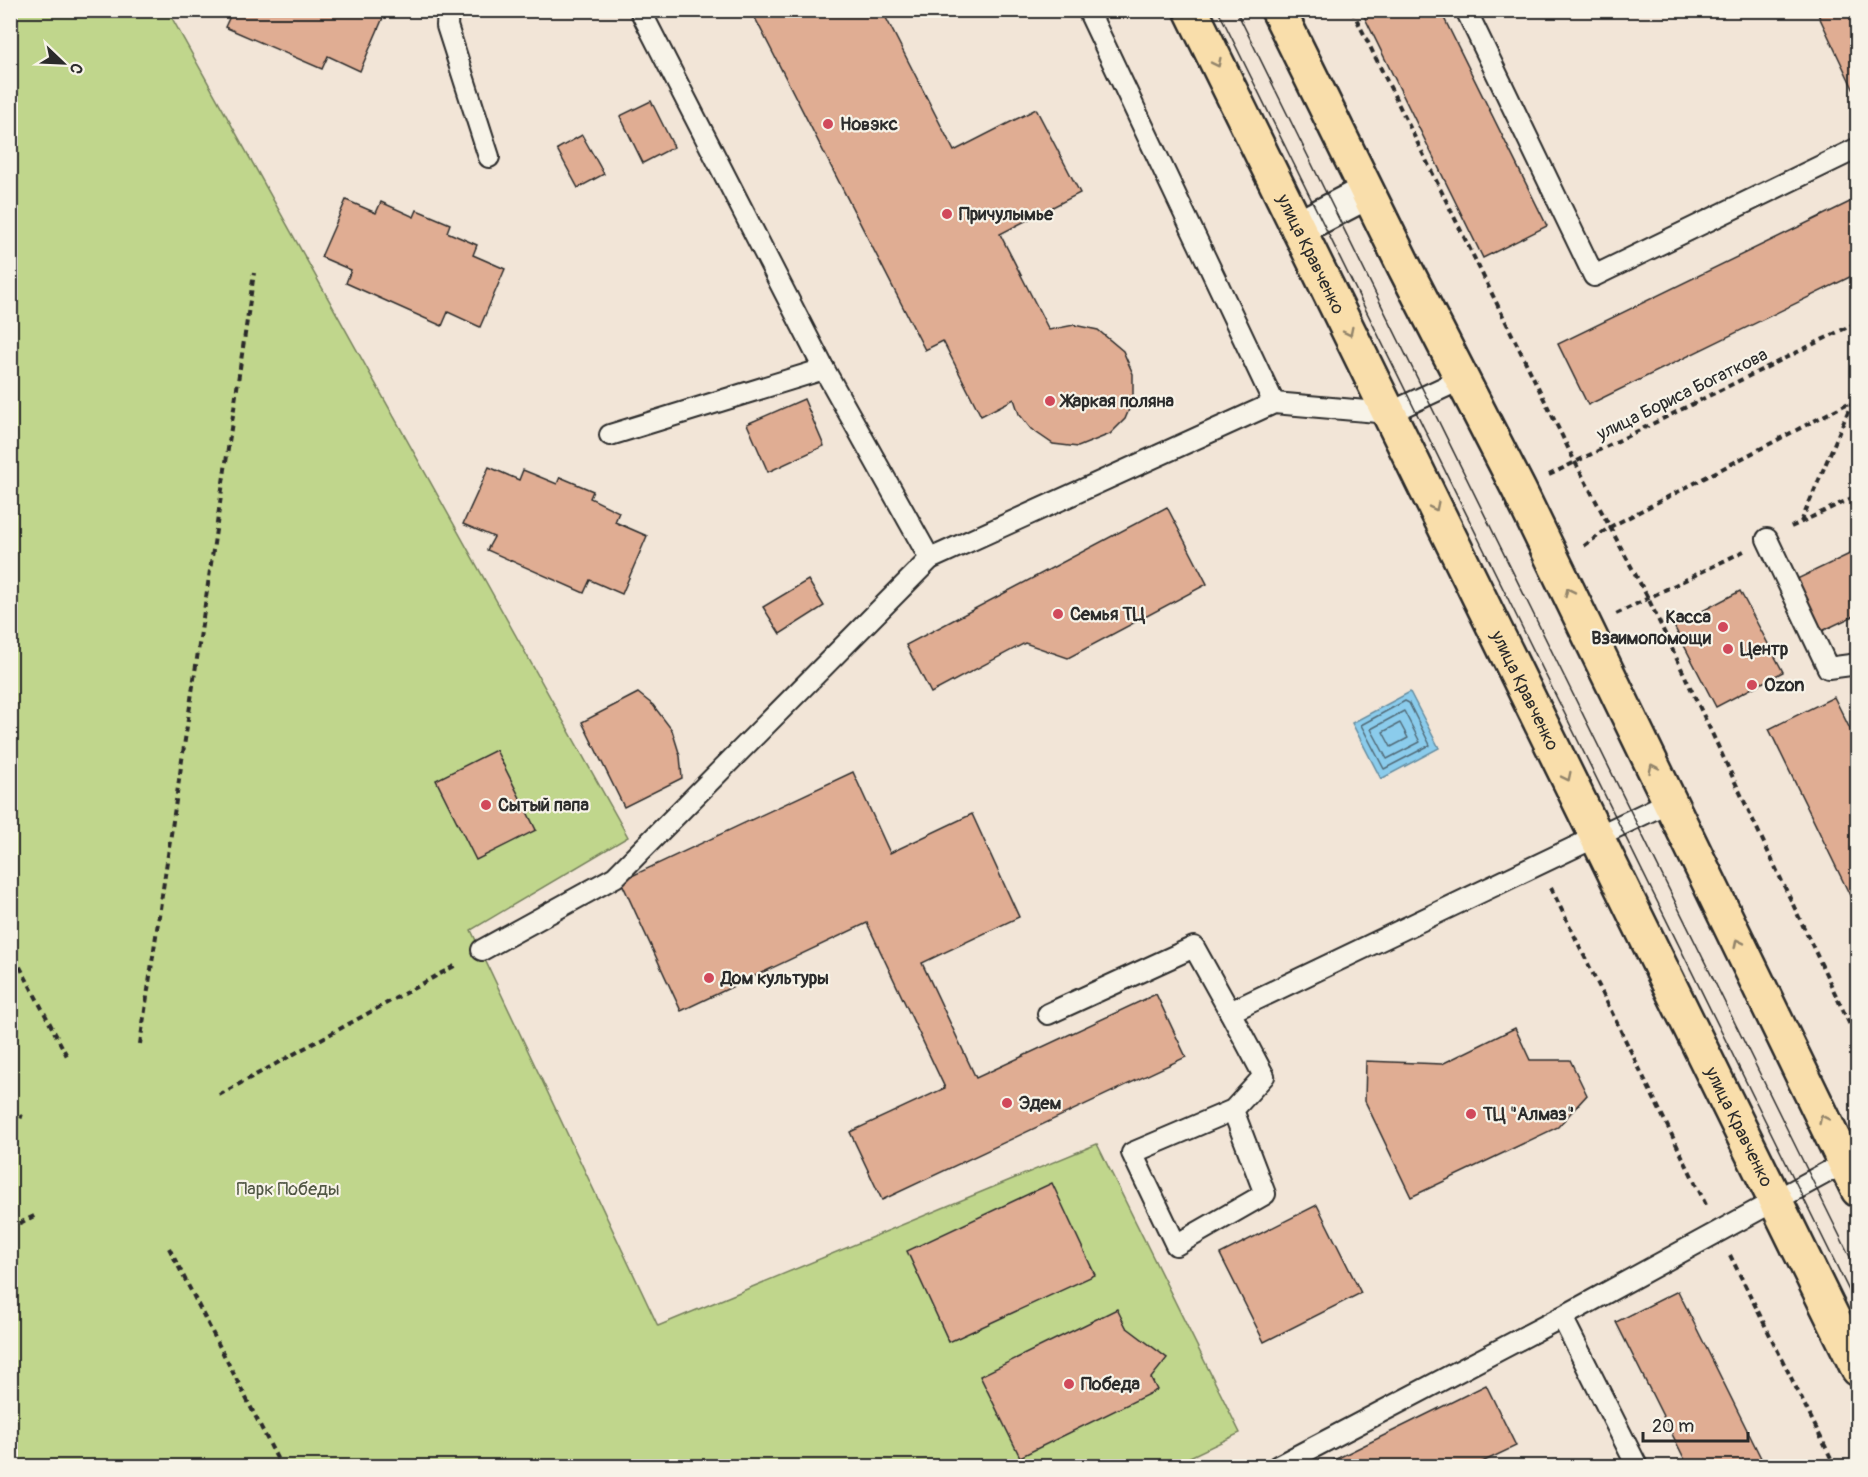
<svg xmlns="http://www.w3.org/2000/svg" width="1868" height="1477" viewBox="0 0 1868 1477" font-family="Pangolin,sans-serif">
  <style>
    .green { fill: #c0d68c; stroke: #76805c; stroke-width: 1.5 }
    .water { fill: #8bccec; stroke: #658c9f; stroke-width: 1.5 }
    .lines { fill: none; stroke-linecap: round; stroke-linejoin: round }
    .shore { stroke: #516b78; stroke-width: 1.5 }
    .building { fill: #e0ad93; stroke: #2b2b2b; stroke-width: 1.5 }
    .service-casing { stroke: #2b2b2b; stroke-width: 24 }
    .minor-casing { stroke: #2b2b2b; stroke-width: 38 }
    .primary-casing { stroke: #2b2b2b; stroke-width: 38 }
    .path { stroke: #2b2b2b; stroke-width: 4; stroke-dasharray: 6 4.5; stroke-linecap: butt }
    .service { stroke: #f7f3e8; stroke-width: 20 }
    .minor { stroke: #f7f3e8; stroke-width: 33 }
    .primary { stroke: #f9deab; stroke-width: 33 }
    .tram { stroke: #2b2b2b; stroke-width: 1.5 }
    .oneway { stroke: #92846b }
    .poi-dot { fill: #d1495b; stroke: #f7f3e8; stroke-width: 2 }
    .labels { text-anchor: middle; stroke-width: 4.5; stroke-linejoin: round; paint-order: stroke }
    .poi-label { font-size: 18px; font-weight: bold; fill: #2b2b2b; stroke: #f7f3e8; text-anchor: start }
    .street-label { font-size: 18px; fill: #2b2b2b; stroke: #f7f3e8 }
    .park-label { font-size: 18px; fill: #505643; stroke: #f7f3e8 }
  </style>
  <rect width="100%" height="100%" fill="#f2e5d7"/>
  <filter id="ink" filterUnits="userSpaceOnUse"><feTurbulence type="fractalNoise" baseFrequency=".0167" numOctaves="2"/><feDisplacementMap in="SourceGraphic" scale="12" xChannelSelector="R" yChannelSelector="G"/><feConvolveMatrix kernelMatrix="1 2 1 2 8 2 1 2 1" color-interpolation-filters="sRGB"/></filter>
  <g filter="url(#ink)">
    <polygon class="green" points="11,11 168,11 628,837 471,930 658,1326 1097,1144 1240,1433 1171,1466 11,1466"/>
    <polygon class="water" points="1410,692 1439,748 1381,779 1352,723"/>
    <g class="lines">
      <g class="shore">
        <polygon points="1405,701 1409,703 1430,745 1384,769 1361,725"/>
        <polygon points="1404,711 1420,742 1387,759 1371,729"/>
        <polygon points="1400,723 1408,738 1391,747 1383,732"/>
      </g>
    </g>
    <g class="building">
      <polygon points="222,10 379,10 385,13 360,71 328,56 322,69 225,27 231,14"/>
      <polygon points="751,10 882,10 954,151 1036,109 1080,193 1000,234 1049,330 1074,325 1098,330 1123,351 1133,374 1133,400 1125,419 1110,434 1078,447 1053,444 1031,429 1019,414 1014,399 981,416 943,341 925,350"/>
      <polygon points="1361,10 1440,10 1547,226 1483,258"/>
      <polygon points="1816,10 1858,10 1858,99"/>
      <polygon points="651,101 674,147 643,163 620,116"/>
      <polygon points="582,135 604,174 578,188 557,149"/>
      <polygon points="1858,198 1858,273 1588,405 1558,344"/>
      <polygon points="346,200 376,213 381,202 414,217 417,210 450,224 447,232 477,245 473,255 505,269 480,327 448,312 442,326 346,283 351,270 321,257"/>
      <polygon points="804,399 824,446 768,472 747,424"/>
      <polygon points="489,467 519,480 523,470 557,484 560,477 593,491 590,498 619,512 615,522 647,536 622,594 590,580 584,593 487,550 494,537 463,524"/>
      <polygon points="1167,507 1207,584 1068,658 1025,643 931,693 906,645"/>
      <polygon points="1858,550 1858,614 1822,631 1797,579"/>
      <polygon points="808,580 824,606 780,634 763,607"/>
      <polygon points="1740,591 1783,672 1716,707 1674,626"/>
      <polygon points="638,693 653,705 672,730 680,756 682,778 624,807 582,722"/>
      <polygon points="1834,697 1858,745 1858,912 1769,729"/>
      <polygon points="496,750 536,830 476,860 436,780"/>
      <polygon points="853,772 890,853 972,814 1019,917 922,963 976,1078 1156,994 1186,1057 882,1200 850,1132 945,1088 867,923 681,1011 621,881"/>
      <polygon points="1515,1028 1530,1060 1570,1060 1587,1095 1558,1127 1411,1197 1365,1101 1366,1061 1442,1064"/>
      <polygon points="1052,1183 1095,1275 949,1342 907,1251"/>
      <polygon points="1317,1205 1361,1293 1264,1342 1220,1254"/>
      <polygon points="1678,1291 1765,1466 1688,1466 1616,1322"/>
      <polygon points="1117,1309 1126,1327 1167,1358 1151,1378 1157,1390 1020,1457 980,1376"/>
      <polygon points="1486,1385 1516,1446 1474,1466 1322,1466"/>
    </g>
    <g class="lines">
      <g class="service-casing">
        <g id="service">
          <polyline points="448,10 447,26 489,157"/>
          <polyline points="640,10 824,369 930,559"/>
          <polyline points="1088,10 1274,403"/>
          <polyline points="1466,10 1594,276 1858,148"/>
          <polyline points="610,435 824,369"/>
          <polyline points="1767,539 1828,668 1858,664"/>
          <polyline points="482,950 615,877 930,559 1274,403 1389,413 1462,379"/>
          <polyline points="1230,1012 1264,1076 1233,1110 1132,1153 1176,1245 1265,1194 1233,1110"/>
          <polyline points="1048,1014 1194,947 1230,1012 1669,802"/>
          <polyline points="1562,1317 1637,1466"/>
          <polyline points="1278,1466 1562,1317 1844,1163"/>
        </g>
      </g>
      <g class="minor-casing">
        <polyline id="minor" points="1298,228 1367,192"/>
      </g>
      <g class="primary-casing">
        <g id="primary">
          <path id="s1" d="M1191 10 1858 1369"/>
          <polyline points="1278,10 1404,266 1519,490 1858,1190"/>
        </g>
      </g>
      <g class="path">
        <polyline points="1352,10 1575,462 1648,598 1858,1042"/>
        <polyline points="1549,475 1858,322"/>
        <polyline points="1801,522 1852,402"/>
        <polyline points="1791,527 1858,495"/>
        <polyline points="1584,546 1610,527 1858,398"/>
        <polyline points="1616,614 1744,551"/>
        <polyline points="1551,888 1707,1207"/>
        <polyline points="10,948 67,1056"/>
        <polyline points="140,1044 254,273"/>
        <polyline points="219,1095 458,964"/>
        <polyline points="10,1113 23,1117"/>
        <polyline points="10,1228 38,1214"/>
        <polyline points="169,1248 281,1466"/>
        <polyline points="1730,1255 1835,1466"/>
      </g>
      <use href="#service" class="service"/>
      <use href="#minor" class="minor"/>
      <use href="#primary" class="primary"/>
      <g class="tram">
        <polyline points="1218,10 1858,1309"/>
        <polyline points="1236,10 1858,1273"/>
      </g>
    </g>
    <defs><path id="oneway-chevron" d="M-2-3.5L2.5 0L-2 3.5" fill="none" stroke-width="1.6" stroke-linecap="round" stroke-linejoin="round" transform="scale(1.5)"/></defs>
    <g class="oneway">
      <use href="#oneway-chevron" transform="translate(1217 63) rotate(64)"/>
      <use href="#oneway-chevron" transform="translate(1349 332) rotate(64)"/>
      <use href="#oneway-chevron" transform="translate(1435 507) rotate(64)"/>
      <use href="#oneway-chevron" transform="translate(1569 592) rotate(-116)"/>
      <use href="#oneway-chevron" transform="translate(1653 768) rotate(-115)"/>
      <use href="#oneway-chevron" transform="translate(1567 777) rotate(64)"/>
      <use href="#oneway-chevron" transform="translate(1738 943) rotate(-116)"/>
      <use href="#oneway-chevron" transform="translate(1823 1119) rotate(-116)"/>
    </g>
  </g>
  <g class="poi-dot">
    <circle cx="828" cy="124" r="6"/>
    <circle cx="947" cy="214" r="6"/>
    <circle cx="1050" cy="401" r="6"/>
    <circle cx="1058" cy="614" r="6"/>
    <circle cx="1723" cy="627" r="6"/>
    <circle cx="1728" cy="649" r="6"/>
    <circle cx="1752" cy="685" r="6"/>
    <circle cx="486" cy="805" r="6"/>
    <circle cx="709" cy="978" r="6"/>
    <circle cx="1007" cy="1103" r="6"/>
    <circle cx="1471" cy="1114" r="6"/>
    <circle cx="1069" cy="1384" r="6"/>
  </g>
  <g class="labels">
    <g class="poi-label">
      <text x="840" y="130">Новэкс</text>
      <text x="959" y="220">Причулымье</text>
      <text x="1062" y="407">Жаркая поляна</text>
      <text x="1070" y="620">Семья ТЦ</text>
      <text x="1711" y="623" text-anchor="end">Касса<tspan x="1711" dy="21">Взаимопомощи</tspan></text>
      <text x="1740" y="655">Центр</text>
      <text x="1764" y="691">Ozon</text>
      <text x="498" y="811">Сытый папа</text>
      <text x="721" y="984">Дом культуры</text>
      <text x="1019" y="1109">Эдем</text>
      <text x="1483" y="1120">ТЦ "Алмаз"</text>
      <text x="1081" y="1390">Победа</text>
    </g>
    <g class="street-label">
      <text dy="6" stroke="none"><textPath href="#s1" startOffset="272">улица Кравченко</textPath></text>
      <text transform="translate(1682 394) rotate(-26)" y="6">улица Бориса Богаткова</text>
      <text dy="6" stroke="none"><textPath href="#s1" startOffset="758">улица Кравченко</textPath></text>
      <text dy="6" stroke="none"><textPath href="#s1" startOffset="1244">улица Кравченко</textPath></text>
    </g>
    <g class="park-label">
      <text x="288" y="1195">Парк Победы</text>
    </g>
  </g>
  <rect width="1868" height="1477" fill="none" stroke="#f7f3e8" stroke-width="36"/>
  <rect x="18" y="18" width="1832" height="1441" fill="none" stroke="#2b2b2b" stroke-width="2" filter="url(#ink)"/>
  <g transform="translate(63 63) rotate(113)" stroke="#f7f3e8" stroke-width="4.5" paint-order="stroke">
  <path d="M0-4.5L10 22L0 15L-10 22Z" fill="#2b2b2b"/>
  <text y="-9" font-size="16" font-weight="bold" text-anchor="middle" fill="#2b2b2b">С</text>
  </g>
  <path d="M1643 1432v9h105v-9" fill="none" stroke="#2b2b2b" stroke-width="3"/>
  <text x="1652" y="1432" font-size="18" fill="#2b2b2b" stroke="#f7f3e8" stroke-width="4.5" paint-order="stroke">20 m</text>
</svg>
